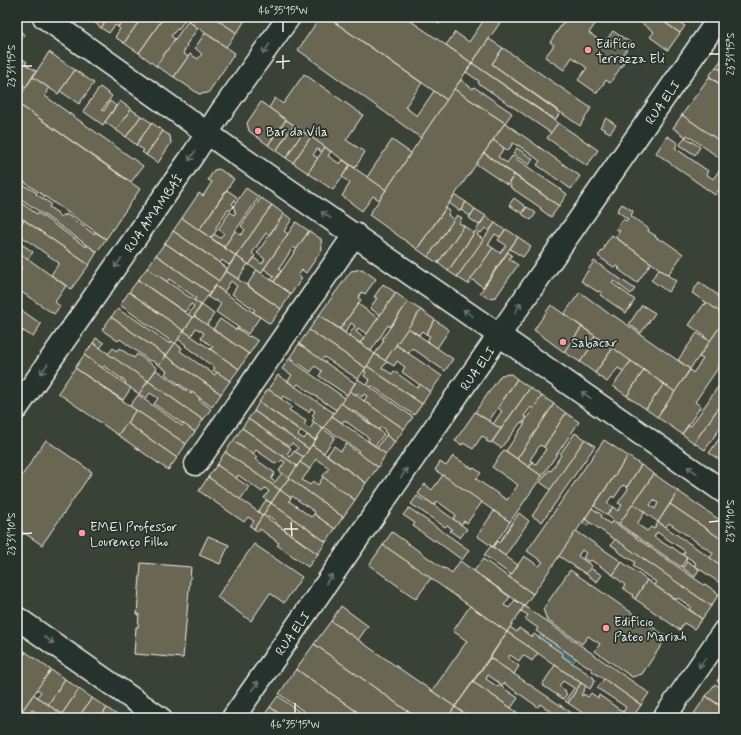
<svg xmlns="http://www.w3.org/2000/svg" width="741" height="735" viewBox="0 0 741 735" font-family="Mynerve,sans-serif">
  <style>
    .water { fill: #496b70; stroke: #8da1a0 }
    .building { fill: #696652; stroke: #f4f1e8; fill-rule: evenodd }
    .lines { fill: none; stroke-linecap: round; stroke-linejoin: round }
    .street-casing { stroke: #f4f1e8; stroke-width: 25 }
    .secondary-casing { stroke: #f4f1e8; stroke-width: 25 }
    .street { stroke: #26332d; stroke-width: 22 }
    .secondary { stroke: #26332d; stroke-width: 22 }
    .oneway { stroke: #6e766e }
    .ticks { fill: none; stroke: #f4f1e8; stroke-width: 1.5 }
    .poi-dot { fill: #ff9aa2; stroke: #26332d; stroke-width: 1.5 }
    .labels { text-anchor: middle; stroke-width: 3.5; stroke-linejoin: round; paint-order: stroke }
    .poi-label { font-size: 13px; fill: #f4f1e8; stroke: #26332d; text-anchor: start }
    .street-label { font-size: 13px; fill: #f4f1e8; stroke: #26332d }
    .neatline { fill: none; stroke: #f4f1e8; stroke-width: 1.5 }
    .ticks-label { font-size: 10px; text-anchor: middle; fill: #f4f1e8 }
  </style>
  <rect width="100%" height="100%" fill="#3a4238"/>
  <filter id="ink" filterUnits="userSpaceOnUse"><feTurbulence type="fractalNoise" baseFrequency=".025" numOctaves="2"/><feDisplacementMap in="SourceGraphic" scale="8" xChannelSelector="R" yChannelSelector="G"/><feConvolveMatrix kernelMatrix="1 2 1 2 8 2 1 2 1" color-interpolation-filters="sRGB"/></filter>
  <g filter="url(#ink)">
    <polygon class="water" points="541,635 555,644 581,653 569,667 535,643"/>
    <g class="building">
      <polygon points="97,17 109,17 101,28 94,22"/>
      <polygon points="109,17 125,17 118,27 115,25 109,33 101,28"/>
      <polygon points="125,17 142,17 124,43 115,37 120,29 118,27"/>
      <polygon points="142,17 160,17 159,18 162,20 139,53 124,43"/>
      <polygon points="164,17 185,17 186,18 178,30 177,29 171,36 175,39 156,66 139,53"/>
      <polygon points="191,17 214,17 237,33 226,47 188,21"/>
      <polygon points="218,17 247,17 237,33 216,19"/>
      <polygon points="320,17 327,17 422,83 405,107 417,116 434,91 447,100 421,138 298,50"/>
      <polygon points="327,17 405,17 472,63 447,100"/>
      <polygon points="405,17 415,17 412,22"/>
      <polygon points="429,17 445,17 439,24"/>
      <polygon points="486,17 504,17 472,63 446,45 455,32 469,42"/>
      <polygon points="567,17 571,20 573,17 593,17 598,20 589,33 604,43 613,31 631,43 623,55 627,58 610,83 606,80 597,93 578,80 587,68 572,57 564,70 545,57 554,45 550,42"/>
      <polygon points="633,17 657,17 680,33 668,50 650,37 654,32"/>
      <polygon points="657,17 678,17 676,20 685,26 680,33"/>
      <polygon points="188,21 198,28 186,45 187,46 183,53 188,57 174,77 156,66"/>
      <polygon points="17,29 25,35 17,46"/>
      <polygon points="205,33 235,53 208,93 199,94 174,77 190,54 198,59 202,54 195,48"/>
      <polygon points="489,39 503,48 492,64 560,113 555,120 472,63"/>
      <polygon points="503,48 591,108 580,126 492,64"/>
      <polygon points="49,52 75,70 58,94 33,77"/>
      <polygon points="17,55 27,62 25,64 36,71 26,87 24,85 17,95"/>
      <polygon points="724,56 724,72 716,67"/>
      <polygon points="472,63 558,123 551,133 478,83 479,81 466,72"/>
      <polygon points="716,67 724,72 724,87 709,76"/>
      <polygon points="75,70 94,83 79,104 60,91"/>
      <polygon points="304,74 363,115 346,140 365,152 355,168 269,108 275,98 283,104"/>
      <polygon points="33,77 49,88 46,91 48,92 45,96 143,166 131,182 17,103 17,100"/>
      <polygon points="709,77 724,87 724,144 682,115"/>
      <polygon points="461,80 473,89 474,87 512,113 505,123 454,89"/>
      <polygon points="100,87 112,96 102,110 104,111 110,101 116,106 103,125 83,111"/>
      <polygon points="454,89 505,123 417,249 369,215"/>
      <polygon points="120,101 131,109 116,130 105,122"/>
      <polygon points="261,102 286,120 268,145 249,131 247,123"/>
      <polygon points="17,103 140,189 106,239 17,177"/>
      <polygon points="131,109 141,116 126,137 116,130"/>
      <polygon points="682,115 724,144 724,161 687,135 686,137 673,128"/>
      <polygon points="141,116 152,123 136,145 126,137"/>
      <polygon points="606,118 616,125 610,133 600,127"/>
      <polygon points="286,120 294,125 276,151 268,145"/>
      <polygon points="152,123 163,131 146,155 142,152 144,150 136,145"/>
      <polygon points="505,123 580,176 571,189 537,165 540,161 518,145 518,146 513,143 508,151 493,140"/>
      <polygon points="558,123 598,150 587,166 547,138"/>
      <polygon points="291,129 301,136 286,158 276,151"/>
      <polygon points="163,131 170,136 171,143 158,163 146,155"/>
      <polygon points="303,132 311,137 293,163 286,158"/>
      <polygon points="667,136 678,143 675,148 708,171 706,174 713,179 724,164 724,183 715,195 656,153"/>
      <polygon points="311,137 325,147 322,152 317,149 313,155 318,158 308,173 293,163"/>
      <polygon points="685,137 700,147 695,155 680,145"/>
      <polygon points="392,140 411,153 386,190 367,177"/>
      <polygon points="493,140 504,148 498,157 507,163 512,156 567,194 559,206 484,153"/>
      <polygon points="325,147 331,152 328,156 340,164 343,160 350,165 333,190 308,173"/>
      <polygon points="517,148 533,159 529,165 513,154"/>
      <polygon points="484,153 514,175 507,185 476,164"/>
      <polygon points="350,165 386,190 379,200 373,196 362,211 342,196 350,183 342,177"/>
      <polygon points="219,169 234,179 199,230 182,218 199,193 203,196 212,182 208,180 214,170"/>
      <polygon points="514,175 559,206 551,217 540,209 541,208 510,187 511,185 509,183"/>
      <polygon points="17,181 37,193 36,194 51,204 49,207 58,213 57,214 61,217 63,214 65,216 66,214 94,234 95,232 106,239 97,252 17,196"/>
      <polygon points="246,188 259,197 224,247 211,238 214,234 220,238 224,233 218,229 230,212 234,215 236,212 234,211 235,209 233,207"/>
      <polygon points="227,190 237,197 232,204 234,206 230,211 228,209 215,229 217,230 211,238 199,230"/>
      <polygon points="455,195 466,202 460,211 449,203"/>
      <polygon points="261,198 272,205 236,256 224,247 235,231 241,235 245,230 241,226"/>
      <polygon points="514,198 526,207 521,213 509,205"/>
      <polygon points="17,200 37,214 38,213 86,247 87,245 97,252 89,265 17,215"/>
      <polygon points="466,202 475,209 470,216 461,210"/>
      <polygon points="622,204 633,211 631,216 649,229 648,231 656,236 655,237 662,241 663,240 683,254 668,275 615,237 620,231 616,229 623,219 626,221 628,219 617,211"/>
      <polygon points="272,205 284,214 269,235 266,233 252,253 255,256 249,265 236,256"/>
      <polygon points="527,207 536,213 531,220 522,214"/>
      <polygon points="446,208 450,211 448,215 454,220 428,257 417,249"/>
      <polygon points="475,209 486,216 479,225 469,218"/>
      <polygon points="284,214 292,219 284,231 288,234 261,273 249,265 254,258 262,264 265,259 257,253"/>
      <polygon points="457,215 462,218 459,223 464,226 438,263 428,257"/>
      <polygon points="486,216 495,223 489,231 485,228 481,233 479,232 477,235 484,240 457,277 448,271"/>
      <polygon points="182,218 236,256 229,265 222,260 220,263 173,231"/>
      <polygon points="24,220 89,265 71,289 51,275 59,263 17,233 17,230"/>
      <polygon points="296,222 309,231 297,249 293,247 279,269 281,271 274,282 271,280 274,276 264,269"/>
      <polygon points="495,223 505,230 500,237 495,234 488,245 493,248 468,284 457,277"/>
      <polygon points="464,226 474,233 448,271 438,263"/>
      <polygon points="506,229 518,237 483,287 471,279 493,248 500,253 506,245 498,240"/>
      <polygon points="173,231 227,268 219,281 165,243"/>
      <polygon points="309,231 321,239 322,250 306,273 302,270 298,276 302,278 291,294 274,282"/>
      <polygon points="612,235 651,263 637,283 618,269 620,268 617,266 615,268 598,256 605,247 604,246"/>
      <polygon points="518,237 531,246 523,257 510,249"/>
      <polygon points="17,241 33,252 28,259 17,251"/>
      <polygon points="165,243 219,281 210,293 156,255"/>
      <polygon points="17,251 66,286 55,302 60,306 54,314 17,289 17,274 22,267 17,263"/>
      <polygon points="508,252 512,255 509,259 518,265 496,297 488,298 480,293"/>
      <polygon points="156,255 210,293 201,305 194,300 196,298 169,279 167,282 147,268"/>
      <polygon points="236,256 248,264 238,279 226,271"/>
      <polygon points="594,261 635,289 631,294 614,281 612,283 635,300 626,313 600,295 602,293 599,291 598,292 581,281"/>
      <polygon points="147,268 201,305 193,318 188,315 194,306 191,304 185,312 138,280"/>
      <polygon points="362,269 376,279 365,294 362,292 358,298 361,300 340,329 319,315 351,271"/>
      <polygon points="659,269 676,281 668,292 651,280"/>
      <polygon points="257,270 291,294 281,309 247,285"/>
      <polygon points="226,271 281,309 270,324 253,312 255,310 232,294 237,286 231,281 224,292 215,286"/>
      <polygon points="138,280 193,318 184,331 129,292"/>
      <polygon points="699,282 718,295 717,297 720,299 724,294 724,315 692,293"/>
      <polygon points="383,284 396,293 380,315 370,308 377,298 374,297"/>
      <polygon points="215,286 260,317 248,334 216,312 221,304 215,300 214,301 208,297"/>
      <polygon points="129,292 184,331 175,344 120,305"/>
      <polygon points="580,292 612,316 613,315 690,369 675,392 564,314"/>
      <polygon points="396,293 408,302 390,327 388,325 371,351 360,343"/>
      <polygon points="408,302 421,310 385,361 375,354 384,340 382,339"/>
      <polygon points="706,302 724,315 724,321 710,341 704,337 705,336 689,325 704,304 705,305"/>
      <polygon points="358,304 378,318 367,334 358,328 356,332 364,338 360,343 349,335 355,326 351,323 345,333 340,329"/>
      <polygon points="202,305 214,314 207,325 194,316"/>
      <polygon points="551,305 582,327 564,352 534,330"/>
      <polygon points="642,305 655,313 641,333 629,324"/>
      <polygon points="17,307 41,324 33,337 17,327"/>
      <polygon points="118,309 128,316 129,315 170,344 172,341 175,344 166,356 111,317"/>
      <polygon points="421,310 435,320 426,334 422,331 419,335 408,328"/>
      <polygon points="319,315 375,354 366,368 309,330"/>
      <polygon points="194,316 249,354 239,369 210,349 213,347 201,338 204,333 196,328 191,336 184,331"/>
      <polygon points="111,317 166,356 159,365 151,360 150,361 120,339 118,341 102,330"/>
      <polygon points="220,319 236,330 237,328 249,337 250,336 258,341 249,354 213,329"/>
      <polygon points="435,320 449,330 437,348 427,341 430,336 426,334"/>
      <polygon points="17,327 23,331 17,340"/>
      <polygon points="582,327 595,336 589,344 592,346 580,362 564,352"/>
      <polygon points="408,328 453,359 445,371 412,348 409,353 396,345"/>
      <polygon points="719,328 724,331 724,356 717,367 718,368 695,402 701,406 682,434 657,417 690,370 693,373 703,359 699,357"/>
      <polygon points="309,330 366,368 358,379 324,357 321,360 299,344"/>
      <polygon points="184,331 239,369 230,381 213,370 215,368 185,346 186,345 178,339"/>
      <polygon points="697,333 710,341 690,369 678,360"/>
      <polygon points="96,338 104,343 100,348 93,343"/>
      <polygon points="601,340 613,348 595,373 580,362 592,346 594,348"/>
      <polygon points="93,343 148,381 139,394 125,384 126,382 104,366 102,368 84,355"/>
      <polygon points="175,343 182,348 180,351 215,375 217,372 230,381 221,394 166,356"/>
      <polygon points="299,344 355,383 347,395 319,376 322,371 315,366 311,372 290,357"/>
      <polygon points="396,345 442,376 430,392 402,372 405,367 397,361 394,366 385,361"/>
      <polygon points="113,348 117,351 119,348 134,358 137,354 157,368 148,381 108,354"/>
      <polygon points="613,348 631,361 623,371 618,368 607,382 595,373"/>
      <polygon points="375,354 387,362 382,368 392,374 394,371 417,388 420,384 430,392 422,404 367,366"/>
      <polygon points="84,355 131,388 123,400 75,368"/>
      <polygon points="166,356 221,394 212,407 165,374 167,371 159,365"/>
      <polygon points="289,359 345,398 336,410 298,384 295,387 288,381 292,375 282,369"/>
      <polygon points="631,361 644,370 627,396 613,386"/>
      <polygon points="367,366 422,404 414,415 372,386 370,387 367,385 370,380 364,376 366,372 364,371"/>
      <polygon points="75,368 136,410 118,435 58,393"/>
      <polygon points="156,370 191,394 192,392 200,398 199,400 211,409 203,420 148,381"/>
      <polygon points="644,370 664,384 646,409 627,396"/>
      <polygon points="511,374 517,379 489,421 475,412 501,375"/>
      <polygon points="278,375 334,413 323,429 312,421 314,418 312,416 315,411 311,408 309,412 283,396 281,399 268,389"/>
      <polygon points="724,378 724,400 694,443 682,434 689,425 691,426"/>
      <polygon points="358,379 413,417 404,429 364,401 367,396 364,394 362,397 357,393 356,395 350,391"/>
      <polygon points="517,379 530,388 501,429 493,424 502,411 498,408"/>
      <polygon points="148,381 203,420 195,432 154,404 158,398 150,393 146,398 139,394"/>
      <polygon points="664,384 675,392 657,417 646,409"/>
      <polygon points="530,388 542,396 533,409 531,407 524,416 527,418 523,423 521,422 501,448 492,442"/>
      <polygon points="268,389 292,407 289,410 306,421 304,425 310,429 314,422 323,429 315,440 259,402"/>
      <polygon points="350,391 404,429 395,442 386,435 387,434 384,431 385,429 381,427 379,430 368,422 369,421 353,410 351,411 341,403"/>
      <polygon points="138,395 182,426 184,424 195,432 186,444 130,406"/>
      <polygon points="542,396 554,404 517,459 506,451 525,423 524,422"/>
      <polygon points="724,400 724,422 705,450 694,443"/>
      <polygon points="259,402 301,431 298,435 304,439 307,435 315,440 309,449 254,411"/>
      <polygon points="341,403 384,434 375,446 368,441 369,438 344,420 342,423 332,416"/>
      <polygon points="554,404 566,413 544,447 540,445 530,460 533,462 529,467 517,459"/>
      <polygon points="136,410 186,444 177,458 127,423"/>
      <polygon points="254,411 309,449 304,457 295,452 298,448 292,443 289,447 248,419"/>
      <polygon points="475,412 501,429 491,443 486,441 487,439 482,436 473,449 463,443 462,445 455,441"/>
      <polygon points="566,413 579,422 542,476 529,467 533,462 536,464 546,449 544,447"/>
      <polygon points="332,416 386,454 378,467 357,453 359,451 324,427"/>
      <polygon points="248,419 291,448 287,454 290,457 294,451 304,457 297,466 242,428"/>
      <polygon points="127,423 177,458 168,470 118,435"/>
      <polygon points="242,428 297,466 289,478 279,471 285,462 282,460 279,463 278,462 276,464 256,450 253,454 233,441"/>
      <polygon points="323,429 335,437 324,453 312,445"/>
      <polygon points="724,432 724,455 720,460 709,453"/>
      <polygon points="575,433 585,439 551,490 540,482 549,470 551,471 561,455 560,454"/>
      <polygon points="386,435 395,442 386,454 377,448"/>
      <polygon points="585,439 595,446 542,522 532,516"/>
      <polygon points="46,440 92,472 42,545 23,532 19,539 17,538 17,483"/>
      <polygon points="604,440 628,456 533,594 509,577 524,556 539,566 543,562 527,551"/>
      <polygon points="233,441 257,457 255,459 275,473 271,479 275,482 282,473 289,478 280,490 225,452"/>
      <polygon points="346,444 378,467 366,483 327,455 334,446 341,451"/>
      <polygon points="312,445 366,483 355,500 322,477 329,468 316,459 310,469 300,462"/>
      <polygon points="504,450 542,476 510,522 435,470 440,462 446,466 453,456 473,469 474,468 481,473 476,479 507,500 518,485 492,467"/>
      <polygon points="225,452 280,490 271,503 264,498 269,491 265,488 262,492 238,475 236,479 217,465"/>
      <polygon points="628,456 641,465 627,487 623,485 614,498 612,496 607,503 613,507 607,515 594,506"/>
      <polygon points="300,462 310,469 302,480 310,485 313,481 318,485 323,477 355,500 343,517 289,478"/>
      <polygon points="217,465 249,487 240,500 208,477"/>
      <polygon points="641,465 654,474 619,524 607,515 613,507 618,511 622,505 618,503 628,489 627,487"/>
      <path d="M654 474 678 491 658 522 633 504ZM654 500 658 503 655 509 650 505Z"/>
      <polygon points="443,475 482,502 467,523 464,521 461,525 453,519 456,515 437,501 434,505 418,494 425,484 432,490"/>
      <polygon points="208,477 263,515 254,529 250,526 254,521 248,517 244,522 199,491"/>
      <polygon points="289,478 343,517 335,529 314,514 315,512 292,496 291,498 280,490"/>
      <polygon points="280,490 291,498 289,501 311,517 314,514 335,529 326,542 271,503"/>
      <polygon points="678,491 724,523 724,541 670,504"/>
      <polygon points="417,496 426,502 427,500 467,529 460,538 450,531 452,529 447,525 445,527 411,504"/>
      <polygon points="266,500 271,503 263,515 258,512"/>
      <polygon points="271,503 326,542 318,554 305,546 306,545 275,523 276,521 268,516 266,518 263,515"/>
      <polygon points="633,504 645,512 637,524 647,531 651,527 654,529 658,522 724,567 724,586 694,565 696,563 683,554 685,551 657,532 654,537 671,548 672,547 687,558 681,567 619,524"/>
      <polygon points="670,504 724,541 724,567 710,558 713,553 669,523 666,527 658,522"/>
      <polygon points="409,508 469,550 462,560 435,540 434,541 413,526 415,523 403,515"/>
      <polygon points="592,508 602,515 601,517 610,524 612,521 704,585 705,584 719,594 711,606 585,519"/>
      <polygon points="494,511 510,522 493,547 477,536"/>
      <polygon points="519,513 529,521 505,556 493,547 497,541 499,543"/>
      <polygon points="263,515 318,554 308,567 277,545 279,543 260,529 258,532 254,529"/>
      <polygon points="585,519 590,522 587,526 582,523"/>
      <polygon points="576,531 622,562 613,575 591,560 589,562 583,558 586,553 582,550 578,556 592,566 586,574 559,556"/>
      <polygon points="392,532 444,569 445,568 452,573 460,561 510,597 504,605 509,608 515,600 524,606 507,632 383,545"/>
      <polygon points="208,536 229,545 220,564 199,555"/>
      <polygon points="615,539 711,606 702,619 689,609 691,607 678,598 676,600 654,585 656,582 633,566 635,562 617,551 617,549 611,545"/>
      <polygon points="254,544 302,577 284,603 270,593 251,621 217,597"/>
      <polygon points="383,545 431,578 416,599 369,565"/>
      <polygon points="491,546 518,565 511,575 484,555"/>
      <polygon points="483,559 533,594 524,606 474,571"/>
      <polygon points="687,561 699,569 695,577 683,568"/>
      <polygon points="622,562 647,580 635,599 632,597 633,595 623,588 625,585 613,575"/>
      <polygon points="141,563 191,567 183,658 134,654 136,627 138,627 139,614 137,614"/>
      <polygon points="590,568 602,575 597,582 586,574"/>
      <polygon points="570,570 667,637 642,674 632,677 595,651 600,644 588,636 582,644 547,620 543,609"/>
      <polygon points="647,580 702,619 694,629 684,623 680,630 635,599"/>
      <polygon points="341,606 368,626 358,640 331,621"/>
      <polygon points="470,606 507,632 455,707 432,691 467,641 453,631"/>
      <polygon points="524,606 649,693 641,705 592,671 593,670 536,631 538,628 525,619 528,615 521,611"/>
      <polygon points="331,621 455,707 447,718 417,718 314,644"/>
      <polygon points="510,627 517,632 519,628 532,637 534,634 563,654 562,656 594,678 593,678 595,680 590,689 507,632"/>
      <polygon points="507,632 538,653 532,661 523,655 519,661 510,655 508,658 519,666 514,674 490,658"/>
      <polygon points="314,644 417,718 366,718 296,669"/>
      <polygon points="17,646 26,652 17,665"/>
      <polygon points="26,652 51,670 17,718 17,665"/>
      <polygon points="490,658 514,674 579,718 553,718 555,714 540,704 538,707 504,683 502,685 488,675 486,679 498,687 499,685 518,698 511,708 473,682"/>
      <polygon points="555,665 581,683 568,703 565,701 574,688 563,681 559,686 566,691 565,692 567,694 563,699 542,685"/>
      <polygon points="296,669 366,718 313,718 279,694"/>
      <polygon points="51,670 65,679 48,705 37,697 41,692 37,689"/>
      <polygon points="724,670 724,686 717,681"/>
      <polygon points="65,679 79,689 62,714 48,705"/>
      <polygon points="604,679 641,705 632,718 623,712 626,707 597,688"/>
      <polygon points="473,682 511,708 525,718 472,718 465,714 455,707"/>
      <polygon points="581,683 586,686 581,695 583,696 584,694 588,697 591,693 598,698 599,695 623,712 619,718 590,718 568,703"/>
      <polygon points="715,684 722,689 724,687 724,708 706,696"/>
      <polygon points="79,689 92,698 78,718 67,718 62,714"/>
      <polygon points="34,694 37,697 67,718 40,718 41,717 35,713 36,712 32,710 27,716 30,718 17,718"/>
      <polygon points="278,696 308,718 285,718 270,707"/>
      <polygon points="706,696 724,709 724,718 691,718"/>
      <polygon points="92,698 107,708 100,718 78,718"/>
      <polygon points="270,707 285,718 262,718"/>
      <polygon points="455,707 465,714 462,718 447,718"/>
      <polygon points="107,708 120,717 119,718 100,718"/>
    </g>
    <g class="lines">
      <g class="street-casing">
        <g id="street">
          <polyline points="44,17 238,155 499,335 724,492"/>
          <polyline points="17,408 193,155 221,112 289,17"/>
          <polyline points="196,464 355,234"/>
          <polyline points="233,718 720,17"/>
          <polyline points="664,718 724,631"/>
        </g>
      </g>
      <g class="secondary-casing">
        <polyline id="secondary" points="17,618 160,718"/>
      </g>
      <use href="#street" class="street"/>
      <use href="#secondary" class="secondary"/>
    </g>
    <defs><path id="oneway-shaft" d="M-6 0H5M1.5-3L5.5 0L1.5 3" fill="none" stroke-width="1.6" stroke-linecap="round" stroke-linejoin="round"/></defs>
    <g class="oneway">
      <use href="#oneway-shaft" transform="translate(266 49) rotate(125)"/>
      <use href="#oneway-shaft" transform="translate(192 156) rotate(124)"/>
      <use href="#oneway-shaft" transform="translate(326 215) rotate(-146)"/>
      <use href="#oneway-shaft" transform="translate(118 263) rotate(125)"/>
      <use href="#oneway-shaft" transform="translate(518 308) rotate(-55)"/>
      <use href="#oneway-shaft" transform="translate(468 313) rotate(-145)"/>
      <use href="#oneway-shaft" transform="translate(44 369) rotate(125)"/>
      <use href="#oneway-shaft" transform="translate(586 395) rotate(-145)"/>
      <use href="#oneway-shaft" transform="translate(692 470) rotate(-145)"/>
      <use href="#oneway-shaft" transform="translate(404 473) rotate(-55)"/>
      <use href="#oneway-shaft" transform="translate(329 579) rotate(-55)"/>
      <use href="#oneway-shaft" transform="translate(49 640) rotate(35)"/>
      <use href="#oneway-shaft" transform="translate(702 663) rotate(125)"/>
      <use href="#oneway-shaft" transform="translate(255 686) rotate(-55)"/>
    </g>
  </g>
  <path class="ticks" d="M283 22V32M709 54H719M283 55V69M276 62 290 61M22 66H32M291 522 292 536M709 522 719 521M284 529H298M22 534 32 533M295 703V713"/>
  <g class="poi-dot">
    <circle cx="588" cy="50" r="4"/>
    <circle cx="258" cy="131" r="4"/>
    <circle cx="563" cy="342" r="4"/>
    <circle cx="82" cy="533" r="4"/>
    <circle cx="606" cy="628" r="4"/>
  </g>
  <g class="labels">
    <g class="poi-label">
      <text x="596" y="48">Edifício<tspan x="596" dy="15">Terrazza Eli</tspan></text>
      <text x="266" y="136">Bar da Vila</text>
      <text x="571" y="347">Sabacar</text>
      <text x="90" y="531">EMEI Professor<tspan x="90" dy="15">Lourenço Filho</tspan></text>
      <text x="614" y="626">Edifício<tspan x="614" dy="15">Pateo Mariah</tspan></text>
    </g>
    <g class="street-label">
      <text transform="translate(662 102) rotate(-55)" y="5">RUA ELI</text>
      <text transform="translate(153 213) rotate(-55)" y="5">RUA AMAMBAÍ</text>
      <text transform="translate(477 368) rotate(-55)" y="5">RUA ELI</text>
      <text transform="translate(292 633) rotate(-55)" y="5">RUA ELI</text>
    </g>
  </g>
  <rect width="741" height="735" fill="none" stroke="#26332d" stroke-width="44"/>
  <rect x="22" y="22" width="697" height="691" class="neatline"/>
  <g class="ticks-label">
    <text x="283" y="14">46°35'15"W</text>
    <text transform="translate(730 54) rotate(-90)" y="4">23°31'15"S</text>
    <text transform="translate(11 66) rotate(-90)" y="4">23°31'15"S</text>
    <text transform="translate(730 521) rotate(-90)" y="4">23°31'10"S</text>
    <text transform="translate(11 534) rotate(-90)" y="4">23°31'10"S</text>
    <text x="295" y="728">46°35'15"W</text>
  </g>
</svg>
